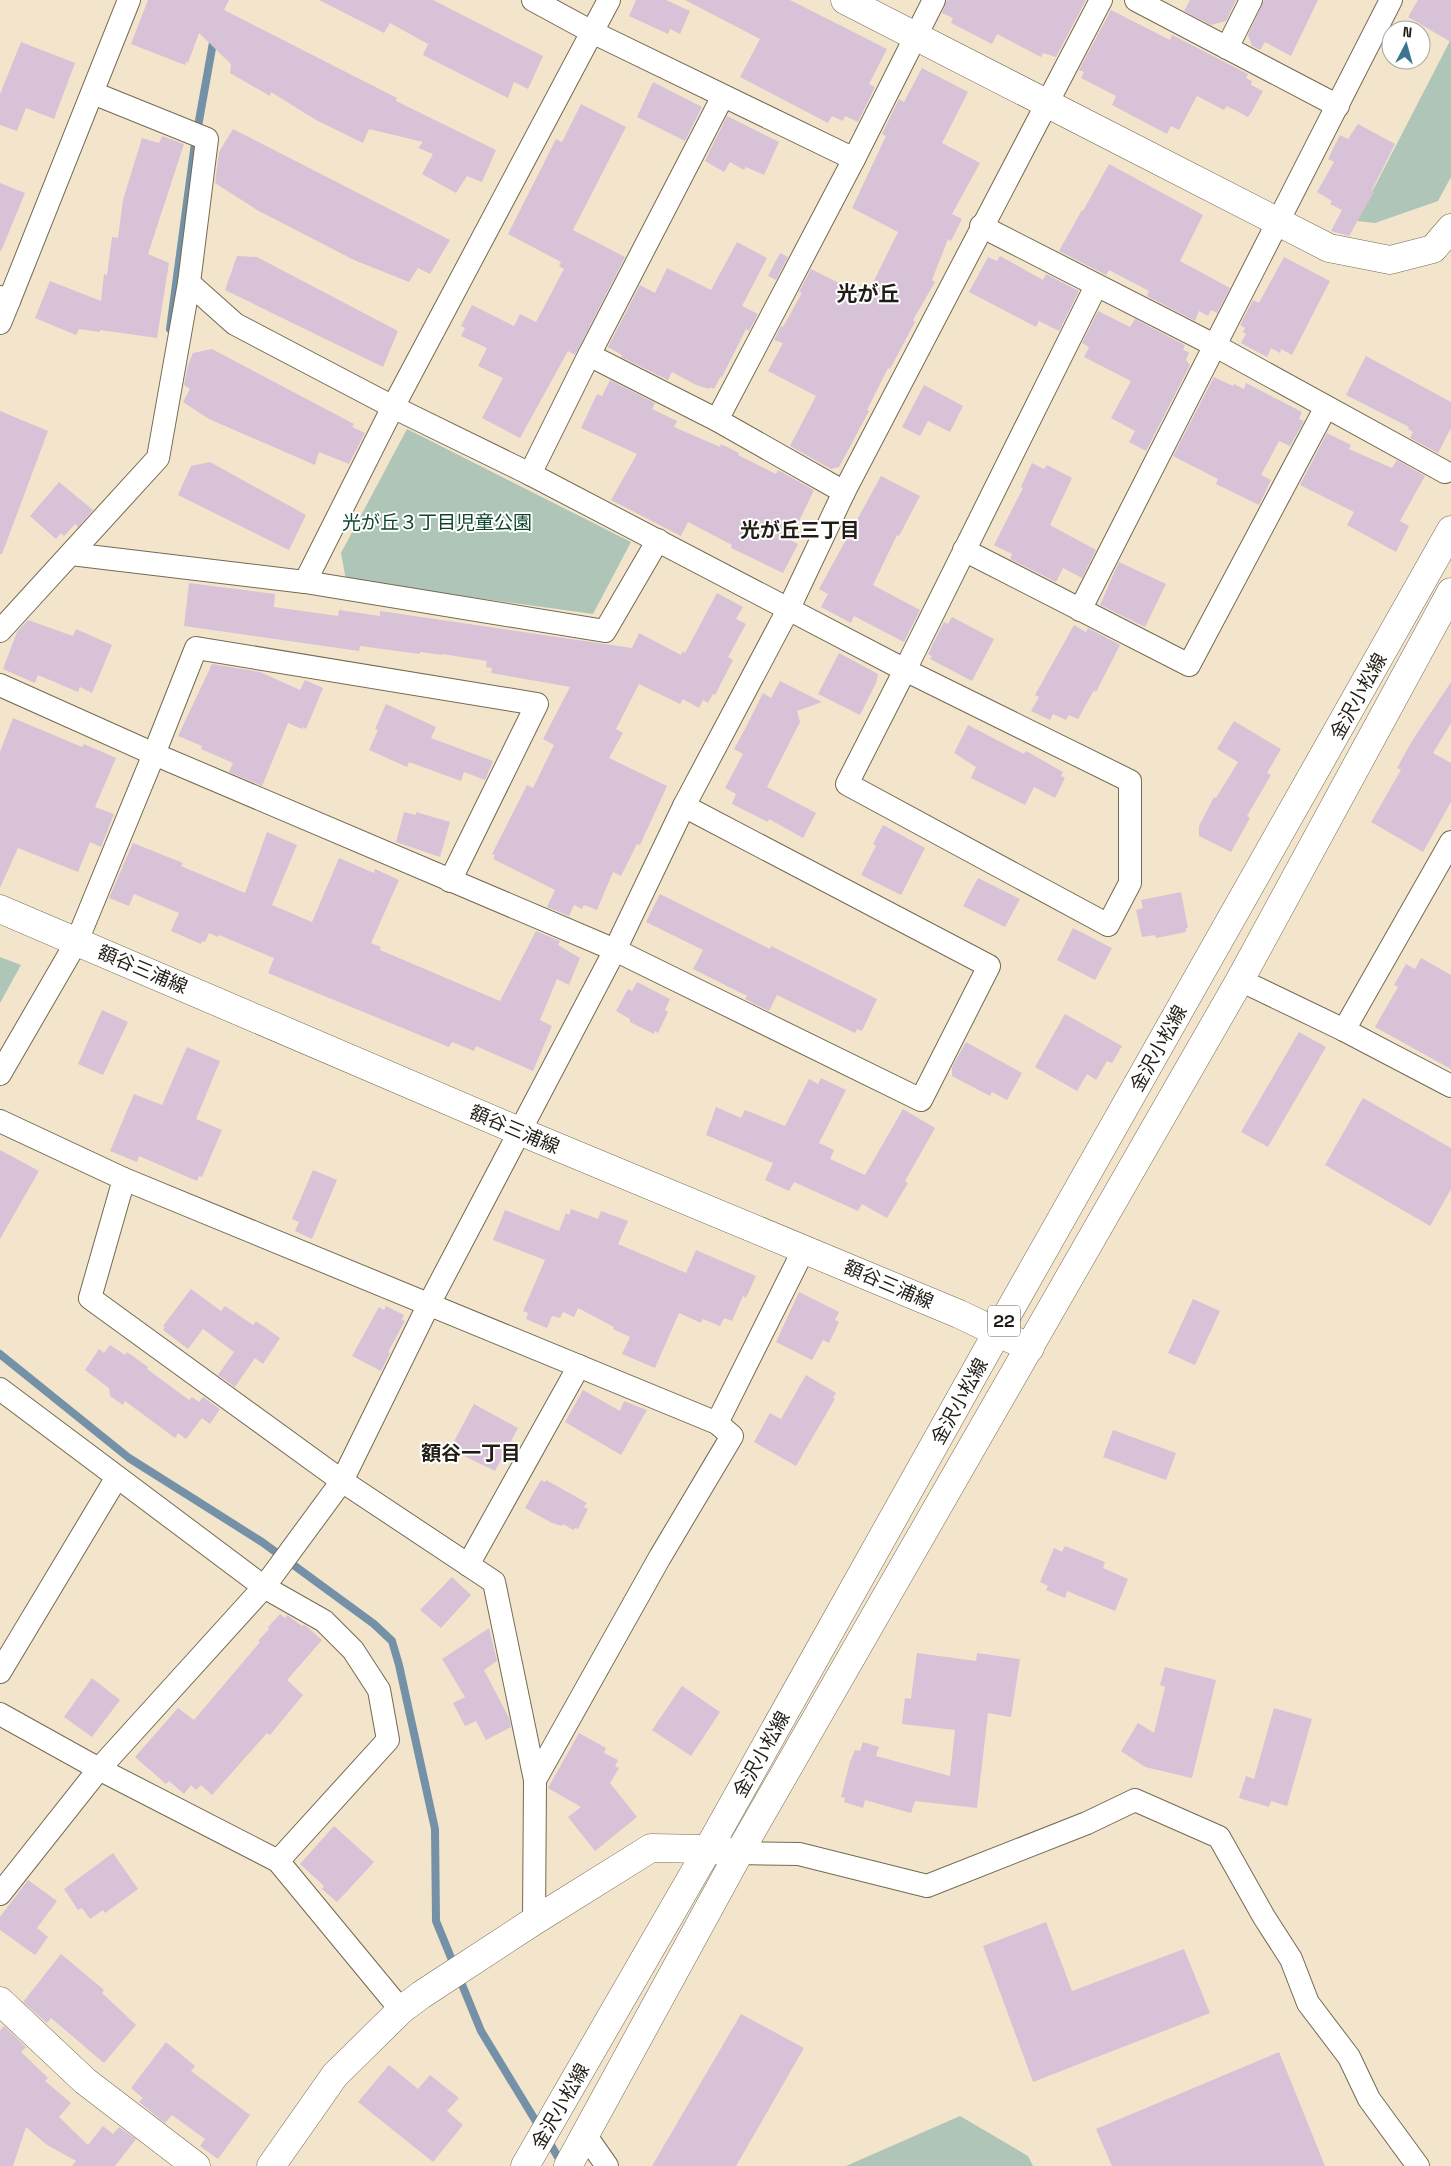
<svg xmlns="http://www.w3.org/2000/svg" width="1451" height="2166" viewBox="0 0 1451 2166" font-family="'Space Grotesk','Noto Sans JP',sans-serif">
  <style>
    .green { fill: #afc5b8 }
    .lines { fill: none; stroke-linecap: round; stroke-linejoin: round }
    .stream { stroke: #7591a7; stroke-width: 8 }
    .building { fill: #d7c2d8 }
    .street-casing { stroke: #756a52; stroke-width: 24 }
    .secondary-casing { stroke: #756a52; stroke-width: 29 }
    .primary-casing { stroke: #756a52; stroke-width: 29 }
    .street { stroke: #fff; stroke-width: 22 }
    .secondary { stroke: #fff; stroke-width: 28 }
    .primary { stroke: #fff; stroke-width: 28 }
    .labels { text-anchor: middle; stroke-width: 4; stroke-linejoin: round; paint-order: stroke }
    .shield { fill: #fff; stroke: #64615a; stroke-width: 1 }
    .shield-label { font-size: 18px; font-weight: bold; fill: #221d14 }
    .park-label { font-size: 19px; fill: #0a462b; stroke: #fff }
    .street-label { font-size: 19px; fill: #221d14; stroke: #fff }
    .neighbourhood-label { font-size: 20px; font-weight: bold; fill: #221d14; stroke: #fff }
    .quarter-label { font-size: 21px; font-weight: bold; fill: #221d14; stroke: #fff }
  </style>
  <rect width="100%" height="100%" fill="#f2e5cb"/>
  <g class="green">
    <polygon points="1451,39 1451,177 1438,201 1375,223 1357,221"/>
    <polygon points="407,429 631,542 593,614 346,580 341,553"/>
    <polygon points="0,957 21,965 0,1003"/>
    <polygon points="960,2116 1028,2156 1033,2166 846,2166"/>
  </g>
  <g class="lines">
    <g class="stream">
      <polyline points="170,329 195,143 214,37"/>
      <polyline points="0,1354 129,1458 262,1542 374,1624 392,1641 399,1665 435,1829 436,1921 481,2031 540,2128"/>
      <polyline points="548,2140 562,2164"/>
    </g>
  </g>
  <g class="building">
    <polygon points="148,0 229,0 224,10 397,98 396,101 496,150 482,182 467,176 456,193 422,174 433,154 418,148 423,142 369,129 363,143 316,120 271,92 270,96 230,73 231,64 199,33 188,63 186,62 185,65 131,44"/>
    <polygon points="319,0 433,0 543,56 528,89 514,82 508,98 423,55 428,44 390,23 384,33"/>
    <polygon points="636,0 666,0 690,11 680,34 670,29 668,34 629,16"/>
    <polygon points="685,0 790,0 887,49 869,84 875,87 858,122 845,116 843,121 832,116 828,123 740,77 760,39"/>
    <polygon points="947,0 1086,0 1056,57 1043,53 1041,57 997,34 992,44 951,23 953,18 942,13"/>
    <polygon points="1190,0 1236,0 1226,21 1211,25 1184,11"/>
    <polygon points="1264,0 1318,0 1291,56 1265,42 1260,50 1252,46 1248,35"/>
    <polygon points="1418,0 1451,0 1451,42 1408,17"/>
    <polygon points="1111,10 1170,40 1172,35 1248,74 1246,78 1252,81 1251,85 1263,91 1251,113 1248,117 1227,106 1224,110 1197,96 1179,130 1171,126 1167,134 1112,105 1116,96 1081,78 1084,72 1079,70"/>
    <polygon points="21,42 75,63 54,119 26,108 17,131 0,125 0,94"/>
    <polygon points="922,68 968,92 942,143 980,163 952,214 962,219 951,241 948,239 932,280 935,282 913,320 915,322 890,369 888,368 867,410 869,411 839,467 831,469 790,446 816,396 768,371 783,343 774,340 781,326 783,327 802,293 799,292 811,269 866,297 898,232 852,208 886,136 882,134 899,99 904,102"/>
    <polygon points="653,82 702,107 685,141 637,117"/>
    <polygon points="581,104 626,127 573,230 625,257 575,355 568,351 520,438 482,418 503,378 478,366 487,348 461,336 465,328 461,326 472,305 514,326 520,314 536,322 564,269 559,266 561,262 508,234 556,139 562,142"/>
    <polygon points="727,116 779,142 764,175 746,167 744,170 730,162 724,172 705,161"/>
    <polygon points="1358,124 1395,144 1372,190 1374,192 1349,236 1331,231 1342,210 1330,204 1332,201 1317,192 1334,162 1328,159 1340,135 1348,139"/>
    <polygon points="233,129 450,240 430,274 418,268 409,282 354,260 257,210 215,183 219,152"/>
    <polygon points="162,136 184,144 148,254 169,263 157,338 100,330 100,332 79,329 76,335 35,318 50,281 101,301 104,274 107,275 112,237 118,238 123,200 142,138 159,143"/>
    <polygon points="1109,164 1203,215 1180,261 1230,288 1217,313 1211,310 1208,316 1199,311 1195,321 1147,296 1149,291 1109,270 1106,275 1059,251 1082,210 1083,211"/>
    <polygon points="0,183 25,193 1,251 0,251"/>
    <polygon points="737,242 767,258 742,306 758,314 749,331 746,329 722,377 721,376 714,389 710,387 709,389 696,385 672,372 668,380 621,357 622,355 608,347 640,285 655,293 667,268 711,290"/>
    <polygon points="780,253 788,257 776,280 768,276"/>
    <polygon points="237,256 257,257 398,331 383,367 225,290"/>
    <polygon points="1000,256 1043,280 1046,274 1079,291 1059,331 1039,321 1036,327 969,292 988,257 997,261"/>
    <polygon points="1284,257 1330,281 1292,355 1281,349 1280,353 1271,348 1267,357 1241,343 1246,334 1243,332 1245,328 1240,325 1253,300 1259,303"/>
    <polygon points="1098,311 1130,327 1135,319 1185,345 1183,350 1189,352 1186,360 1190,365 1146,451 1129,442 1135,431 1111,418 1131,381 1084,357 1089,347 1082,343"/>
    <polygon points="212,349 354,424 352,427 365,433 349,464 319,452 315,465 209,419 183,402 190,389 184,385 188,365 193,353"/>
    <polygon points="1366,356 1451,402 1451,428 1438,453 1410,438 1413,432 1408,429 1409,427 1346,395"/>
    <polygon points="1214,377 1233,386 1234,384 1244,389 1246,383 1302,412 1299,419 1304,421 1290,446 1279,441 1261,475 1271,480 1259,505 1216,484 1218,479 1173,456"/>
    <polygon points="610,380 655,403 652,409 677,421 674,427 720,447 721,444 739,453 738,455 776,474 778,470 814,490 790,540 798,544 783,573 731,548 732,545 688,522 681,536 611,500 637,454 581,428 597,394 602,396"/>
    <polygon points="924,385 963,406 950,432 928,421 920,436 902,427"/>
    <polygon points="0,411 48,431 2,554 0,554"/>
    <polygon points="1327,433 1351,445 1349,449 1392,468 1397,460 1425,476 1400,521 1409,526 1396,552 1347,525 1354,512 1300,485"/>
    <polygon points="210,462 306,515 289,550 178,495 191,466"/>
    <polygon points="1032,463 1044,469 1047,465 1072,478 1050,525 1096,550 1082,578 1063,568 1056,582 1010,559 1012,554 994,545 1023,488 1021,487"/>
    <polygon points="881,476 920,496 899,536 897,535 873,585 920,610 904,642 854,616 851,623 821,607 828,594 819,589"/>
    <polygon points="59,482 93,510 78,527 75,524 64,536 61,533 56,539 30,516"/>
    <polygon points="1119,562 1166,584 1145,627 1100,605"/>
    <polygon points="189,583 275,594 274,607 338,616 339,610 380,616 380,611 632,648 639,633 681,655 683,651 685,653 717,593 743,607 736,619 746,624 728,657 733,660 715,695 713,694 708,703 703,700 699,708 683,699 680,704 639,684 616,729 623,733 609,758 667,786 640,845 637,844 621,876 613,872 597,910 584,905 582,909 574,905 569,916 547,907 555,890 493,859 495,855 492,854 527,785 533,788 554,745 543,739 570,687 491,673 492,668 486,667 487,661 442,654 442,655 420,652 420,654 360,646 359,651 184,626"/>
    <polygon points="952,617 994,639 972,681 930,659 932,656 928,654 944,622 948,624"/>
    <polygon points="28,620 73,636 76,629 112,645 92,693 80,687 78,692 38,675 35,683 3,669 17,632"/>
    <polygon points="1074,625 1086,632 1088,628 1120,645 1096,692 1094,690 1078,719 1069,715 1066,720 1053,714 1050,720 1031,711 1039,697 1035,695"/>
    <polygon points="839,653 878,674 876,683 860,715 818,694"/>
    <polygon points="212,664 260,672 300,690 305,680 323,688 306,729 303,727 302,729 288,723 262,786 229,772 233,763 201,749 202,746 178,736"/>
    <polygon points="780,681 822,702 797,711 800,722 767,787 816,813 803,838 769,819 768,822 732,804 736,794 725,788 743,754 734,749 745,729 763,693 771,698"/>
    <polygon points="1451,682 1451,723 1433,753 1451,763 1451,802 1423,852 1371,822 1401,770 1397,768 1412,741"/>
    <polygon points="386,704 436,727 431,738 493,761 485,780 464,772 461,781 409,762 407,767 369,750 378,730 375,729"/>
    <polygon points="13,718 82,747 84,744 116,758 95,807 114,814 101,847 90,842 78,872 18,848 0,888 0,752"/>
    <polygon points="1234,721 1281,749 1267,773 1271,775 1247,816 1250,818 1231,852 1199,836 1199,826 1214,797 1216,798 1238,762 1217,749"/>
    <polygon points="968,725 1024,754 1026,751 1063,772 1061,776 1065,778 1055,798 1034,787 1025,805 971,778 976,767 954,753"/>
    <polygon points="404,812 416,815 416,812 450,822 440,857 396,842"/>
    <polygon points="883,825 925,848 901,895 861,875 876,846 873,844"/>
    <polygon points="267,832 297,845 272,905 312,922 339,858 374,873 375,869 399,880 371,943 381,947 380,950 500,1001 536,931 560,941 558,945 580,958 569,985 557,979 540,1020 552,1026 533,1071 476,1046 474,1051 452,1042 449,1047 268,973 274,958 219,935 218,937 209,933 205,942 202,941 201,944 171,931 179,913 134,894 129,906 109,898 133,843 183,863 181,866 245,893"/>
    <polygon points="978,878 1020,899 1005,927 963,906"/>
    <polygon points="1181,892 1188,928 1186,928 1186,932 1156,938 1155,935 1142,937 1136,910 1143,908 1141,900"/>
    <polygon points="660,894 770,949 771,946 877,999 862,1031 857,1029 855,1033 777,995 769,1011 745,999 747,996 693,969 703,950 646,922"/>
    <polygon points="1073,928 1112,948 1095,980 1057,960"/>
    <polygon points="1421,958 1451,975 1451,1069 1375,1027 1398,987 1394,985 1406,964 1415,969"/>
    <polygon points="637,982 670,999 665,1010 668,1012 658,1033 655,1031 654,1034 630,1022 630,1019 616,1011 628,989 632,991"/>
    <polygon points="102,1010 128,1022 103,1075 78,1064"/>
    <polygon points="1065,1014 1122,1046 1112,1063 1107,1061 1096,1080 1087,1074 1077,1091 1035,1067"/>
    <polygon points="1299,1032 1326,1047 1268,1147 1241,1132"/>
    <polygon points="966,1042 1022,1073 1007,1100 992,1092 990,1096 952,1076 952,1067"/>
    <polygon points="187,1047 220,1061 196,1119 222,1130 202,1177 199,1176 197,1181 139,1156 137,1162 110,1151 134,1094 162,1105"/>
    <polygon points="821,1078 846,1090 819,1143 834,1150 830,1159 865,1175 903,1109 935,1128 905,1181 908,1183 887,1218 862,1204 858,1211 794,1182 789,1191 765,1180 773,1163 706,1135 716,1107 741,1118 745,1110 785,1126 809,1079 818,1084"/>
    <polygon points="1363,1098 1451,1148 1451,1189 1430,1226 1325,1165"/>
    <polygon points="0,1150 39,1171 0,1239"/>
    <polygon points="313,1170 337,1180 312,1239 295,1231 299,1222 292,1219"/>
    <polygon points="571,1209 598,1219 601,1211 628,1221 618,1244 686,1273 696,1250 756,1276 746,1298 743,1296 732,1321 724,1318 720,1326 703,1319 701,1323 679,1313 655,1368 622,1354 630,1337 613,1329 614,1327 578,1308 574,1317 563,1312 560,1318 552,1316 547,1328 526,1319 528,1313 523,1311 545,1260 493,1240 505,1210 559,1231 566,1213 569,1215"/>
    <polygon points="191,1289 221,1311 225,1306 253,1325 256,1321 280,1338 263,1364 255,1358 235,1387 218,1375 234,1352 203,1329 188,1349 163,1330 165,1327 163,1326"/>
    <polygon points="799,1292 839,1312 835,1320 839,1322 829,1343 823,1340 812,1360 776,1342"/>
    <polygon points="1193,1299 1220,1311 1195,1365 1168,1353"/>
    <polygon points="386,1306 404,1315 402,1320 405,1321 388,1352 390,1353 381,1371 352,1356 379,1307 384,1310"/>
    <polygon points="110,1345 125,1355 127,1352 148,1367 147,1369 189,1400 192,1397 199,1402 203,1397 220,1409 210,1424 202,1418 186,1439 178,1433 175,1438 125,1401 123,1405 110,1396 109,1388 85,1370 99,1349 104,1353"/>
    <polygon points="806,1375 836,1393 833,1398 835,1399 796,1466 754,1442 770,1413 781,1419"/>
    <polygon points="583,1390 620,1411 624,1401 647,1410 621,1455 565,1422"/>
    <polygon points="474,1404 518,1428 495,1471 450,1449"/>
    <polygon points="1113,1430 1176,1453 1166,1480 1103,1457"/>
    <polygon points="541,1480 545,1482 546,1480 587,1503 584,1507 588,1509 578,1529 575,1528 573,1530 563,1524 562,1526 552,1523 525,1508"/>
    <polygon points="1065,1546 1105,1562 1103,1568 1128,1579 1115,1611 1067,1591 1065,1598 1046,1590 1048,1586 1040,1582 1054,1548 1062,1552"/>
    <polygon points="452,1577 471,1595 441,1628 420,1610"/>
    <polygon points="280,1614 285,1618 287,1615 302,1626 305,1625 322,1640 287,1680 303,1695 270,1735 267,1733 212,1795 201,1785 196,1790 191,1785 184,1794 169,1781 166,1784 135,1757 178,1708 194,1720 260,1642 258,1641 269,1629 268,1627"/>
    <polygon points="489,1628 497,1661 484,1670 509,1718 511,1727 486,1740 476,1721 465,1726 453,1703 465,1697 442,1659"/>
    <polygon points="917,1653 976,1661 977,1653 1020,1659 1011,1717 988,1713 977,1808 915,1801 911,1813 865,1800 863,1808 844,1802 845,1798 841,1797 850,1762 855,1750 860,1751 863,1742 879,1747 876,1756 950,1776 955,1730 902,1724 905,1698 911,1699"/>
    <polygon points="1165,1667 1216,1680 1192,1778 1145,1767 1121,1751 1138,1723 1154,1733 1165,1687 1160,1685"/>
    <polygon points="92,1678 120,1700 92,1737 64,1717"/>
    <polygon points="682,1686 720,1712 691,1756 652,1730"/>
    <polygon points="1274,1708 1312,1719 1287,1806 1271,1801 1269,1807 1239,1798 1246,1776 1254,1779"/>
    <polygon points="579,1733 606,1748 604,1753 618,1760 615,1766 619,1768 610,1783 637,1817 595,1851 568,1817 581,1807 548,1788"/>
    <polygon points="334,1826 374,1862 337,1902 322,1889 324,1886 300,1864"/>
    <polygon points="113,1853 138,1889 105,1913 103,1910 90,1919 82,1908 78,1910 64,1889"/>
    <polygon points="28,1880 57,1901 37,1928 48,1937 35,1955 0,1930 0,1917"/>
    <polygon points="1046,1922 1072,1991 1184,1949 1210,2013 1033,2082 983,1946"/>
    <polygon points="61,1954 104,1990 102,1993 136,2025 104,2063 51,2018 47,2023 23,2002"/>
    <polygon points="741,2014 804,2048 736,2166 652,2166"/>
    <polygon points="4,2026 26,2047 21,2052 48,2078 45,2081 71,2103 59,2117 88,2145 103,2126 113,2134 119,2127 136,2139 115,2166 72,2166 76,2161 47,2145 26,2127 13,2166 0,2166 0,2031"/>
    <polygon points="166,2042 195,2066 191,2071 250,2115 218,2159 200,2146 205,2139 172,2115 165,2123 139,2102 143,2098 131,2088"/>
    <polygon points="1279,2052 1325,2166 1112,2166 1096,2129"/>
    <polygon points="389,2065 418,2089 430,2075 459,2098 447,2111 463,2125 433,2162 358,2102"/>
  </g>
  <g class="lines">
    <g class="street-casing">
      <g id="street">
        <polyline points="533,0 592,32 854,159"/>
        <polyline points="609,0 393,407 305,582 605,631 658,540"/>
        <polyline points="1136,0 1338,106"/>
        <polyline points="1227,48 1251,0"/>
        <polyline points="93,93 207,139 189,283 235,324 393,407 530,474 589,355 717,420 844,492"/>
        <polyline points="981,226 1214,345 1445,472"/>
        <polyline points="0,297 9,301 129,0"/>
        <polyline points="0,323 9,301"/>
        <polyline points="589,355 723,96"/>
        <polyline points="717,420 854,159 934,0"/>
        <polyline points="530,474 905,670 1096,286"/>
        <polyline points="964,550 1189,665 1326,407"/>
        <polyline points="71,554 305,582"/>
        <polyline points="1080,610 1391,0"/>
        <polyline points="0,631 158,458 189,283"/>
        <polygon points="905,670 1130,781 1130,883 1108,925 847,784"/>
        <polyline points="0,685 154,754 196,648 537,704 450,881"/>
        <polyline points="1240,980 1344,1030 1451,1086"/>
        <polyline points="1344,1030 1451,842"/>
        <polyline points="0,1074 77,941 154,754 615,950 921,1100 989,966 684,806"/>
        <polyline points="0,1121 124,1179 90,1298 342,1481 494,1582 535,1780 534,1921"/>
        <polyline points="124,1179 717,1423 732,1436 660,1557 535,1780"/>
        <polyline points="0,1389 264,1587 324,1621 353,1650 379,1690 388,1740 278,1861 401,2010"/>
        <polyline points="717,1423 804,1249"/>
        <polyline points="468,1565 579,1366"/>
        <polyline points="0,1672 117,1477"/>
        <polyline points="0,1714 99,1769 278,1861"/>
        <polyline points="739,1853 799,1854 927,1886 1087,1823 1135,1800 1219,1837 1264,1917 1291,1959 1308,2003 1349,2057 1369,2099 1418,2166"/>
        <polyline points="0,1894 99,1769 264,1587 342,1481 429,1304 615,950 684,806 789,608 844,492 1101,0"/>
        <polyline points="586,2136 607,2166"/>
      </g>
    </g>
    <g class="secondary-casing">
      <g id="secondary">
        <polyline points="845,0 1329,248 1390,260 1433,249 1451,228"/>
        <polyline points="0,909 519,1131 959,1314 1030,1348"/>
        <polyline points="0,2001 85,2081 196,2166"/>
        <polyline points="271,2166 335,2075 401,2010 421,1995 534,1921 651,1848 708,1849 739,1853"/>
      </g>
    </g>
    <g class="primary-casing">
      <g id="primary">
        <polyline points="525,2166 708,1849 998,1331 1451,530"/>
        <polyline points="568,2166 739,1853 1240,980 1451,592"/>
      </g>
    </g>
    <use href="#street" class="street"/>
    <use href="#secondary" class="secondary"/>
    <use href="#primary" class="primary"/>
  </g>
  <g class="labels">
    <rect class="shield" x="988" y="1305.5" width="32" height="31" rx="4"/>
    <g class="shield-label">
      <text x="1004" y="1327">22</text>
    </g>
    <g class="park-label">
      <text x="437" y="529">光が丘３丁目児童公園</text>
    </g>
    <g class="street-label">
      <text transform="translate(1358 696) rotate(-61)" y="7">金沢小松線</text>
      <text transform="translate(143 969) rotate(23)" y="7">額谷三浦線</text>
      <text transform="translate(1158 1048) rotate(-61)" y="7">金沢小松線</text>
      <text transform="translate(515 1129) rotate(23)" y="7">額谷三浦線</text>
      <text transform="translate(889 1284) rotate(23)" y="7">額谷三浦線</text>
      <text transform="translate(959 1401) rotate(-61)" y="7">金沢小松線</text>
      <text transform="translate(761 1754) rotate(-61)" y="7">金沢小松線</text>
      <text transform="translate(560 2106) rotate(-60)" y="7">金沢小松線</text>
    </g>
    <g class="neighbourhood-label">
      <text x="800" y="537">光が丘三丁目</text>
      <text x="471" y="1460">額谷一丁目</text>
    </g>
    <g class="quarter-label">
      <text x="868" y="301">光が丘</text>
    </g>
  </g>
  <g transform="translate(1406 45) rotate(6)"><circle r="24" fill="#ffffff" stroke="#a7a5a1"/>
  <path d="M0-4L9 19L0 12L-9 19Z" fill="#3a778e"/>
  <text y="-8" font-size="14" font-weight="bold" text-anchor="middle" fill="#221d14">N</text>
  </g>
</svg>
